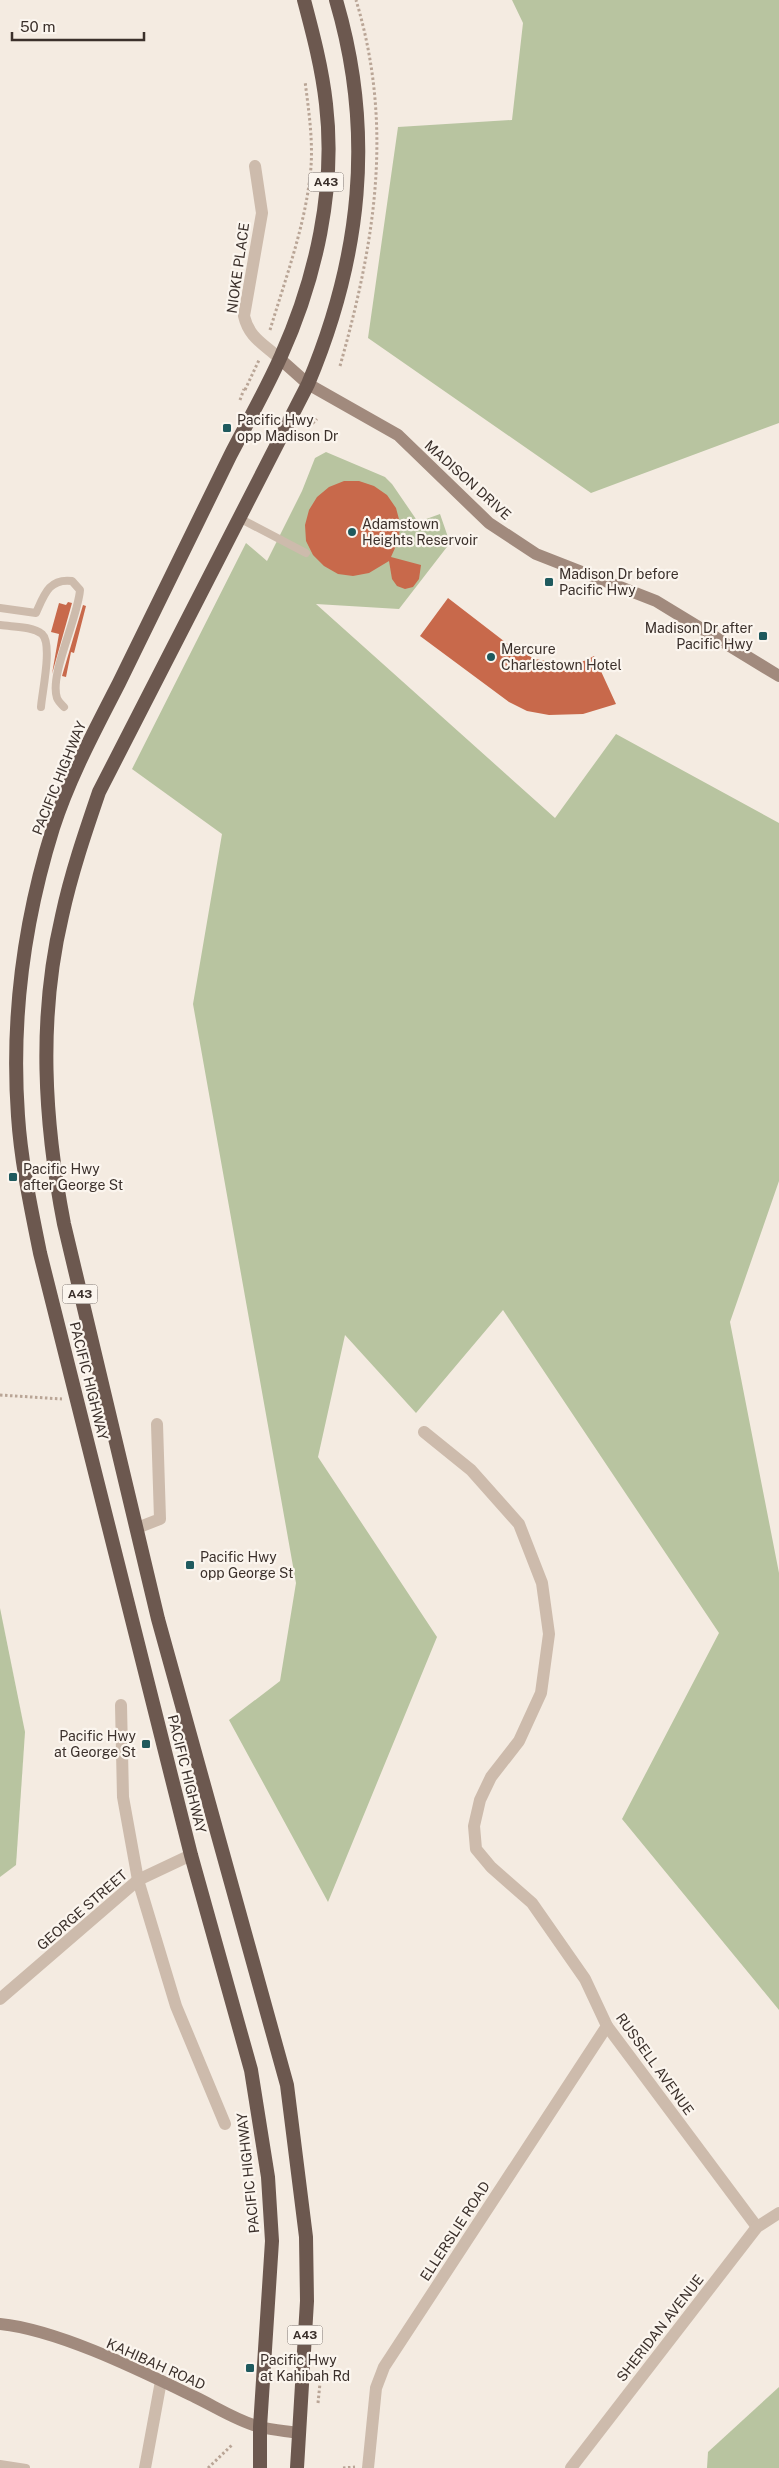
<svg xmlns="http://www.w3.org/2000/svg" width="779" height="2468" viewBox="0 0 779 2468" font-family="'Public Sans',sans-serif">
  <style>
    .green { fill: #b8c4a0 }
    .building { fill: #c8694b }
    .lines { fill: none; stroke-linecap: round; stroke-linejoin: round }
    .path { stroke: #b9a596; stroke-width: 3; stroke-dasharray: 2.5 2.5; stroke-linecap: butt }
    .service { stroke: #cdbbac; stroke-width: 8 }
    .minor { stroke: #cdbbac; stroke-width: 12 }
    .secondary { stroke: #a18a7d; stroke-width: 12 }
    .trunk { stroke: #6c584f; stroke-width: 14 }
    .poi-dot { fill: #1f5a5e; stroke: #fbf5ee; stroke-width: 2 }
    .labels { text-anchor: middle; stroke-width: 4.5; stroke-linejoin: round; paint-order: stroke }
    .shield { fill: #fbf5ee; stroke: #756b66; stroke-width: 1 }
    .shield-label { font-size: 12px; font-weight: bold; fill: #3b302b }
    .street-label { font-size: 14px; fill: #3b302b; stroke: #fbf5ee }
    .poi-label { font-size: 14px; fill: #3b302b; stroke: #fbf5ee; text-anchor: start }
  </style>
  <rect width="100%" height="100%" fill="#f4ebe1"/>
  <g class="green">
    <polygon points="512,0 779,0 779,423 591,493 368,338 398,127 512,120 523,23"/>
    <polygon points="326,452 385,477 392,484 418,522 440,514 450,543 399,609 316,604 555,818 616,734 779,823 779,1181 730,1322 779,1573 779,2010 622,1819 719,1633 503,1310 416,1413 345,1335 318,1457 437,1637 328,1902 229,1720 280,1681 296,1583 193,1004 222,834 132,769 246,543 267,561 302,491 315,458"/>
    <polygon points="0,1608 25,1732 16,1865 0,1877"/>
    <polygon points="779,2387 779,2468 707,2468 708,2452"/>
  </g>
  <g class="building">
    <polygon points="344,481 359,481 374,486 387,495 396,508 400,523 399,539 391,557 421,565 419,579 413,587 405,589 397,586 392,579 389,561 369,573 353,576 338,574 324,566 313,555 306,541 305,525 309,510 317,497 329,487"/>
    <polygon points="448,598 509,645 535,659 562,664 584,661 594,656 616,704 583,714 549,715 527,711 509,702 420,636"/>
    <polygon points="68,602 72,603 52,674 59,634 51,632 59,603 66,605"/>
    <polygon points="83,605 86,606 74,653 71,652 66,677 62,676"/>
  </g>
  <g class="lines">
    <g class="path">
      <path d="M270 330C285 280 304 229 310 177 314 145 309 113 305 81"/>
      <path d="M340 366C375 242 394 126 356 0"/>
      <polyline points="245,390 259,360"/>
      <polyline points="240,400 244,389"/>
      <polyline points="308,421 313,423 317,419"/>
      <polyline points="0,1395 62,1399"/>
      <polyline points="318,2403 320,2383"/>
      <polyline points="208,2468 232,2445"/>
      <polyline points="343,2468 355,2467"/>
    </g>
    <g class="service">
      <polyline points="239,518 306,553"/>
      <path d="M0 608 36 613C44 595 49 578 72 581L80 590C78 618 49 675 57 698 58 701 62 705 64 707"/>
      <path d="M0 625C12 627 32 626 42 634 53 644 42 692 41 707"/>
      <polyline points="0,2464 26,2468"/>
    </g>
    <g class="minor">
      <path d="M255 166 262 213 244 316C249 338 264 344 280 359"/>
      <polyline points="424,1432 471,1470 519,1524 542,1583 549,1634 541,1693 519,1741 491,1777 480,1800 474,1826 476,1849 491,1867 532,1903 585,1979 607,2026 757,2227"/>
      <polyline points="137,1528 160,1519 157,1424"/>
      <polyline points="121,1705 123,1797 138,1880 176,2006 225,2124"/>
      <polyline points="0,1999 138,1880 191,1855"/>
      <polyline points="145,2468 161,2381"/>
      <polyline points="368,2468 376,2388 384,2367 607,2026"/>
      <polyline points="571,2468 757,2227 779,2213"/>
    </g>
    <g class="secondary">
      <polyline points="280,359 308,384 398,435 489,523 536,554 656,601 779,676"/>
      <path d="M0 2324C59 2330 141 2371 195 2397 216 2407 237 2421 260 2427 273 2430 286 2431 298 2433"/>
    </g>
    <g class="trunk">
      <path d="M260 2468V2427L272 2241 268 2177 251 2070 191 1855 40 1253C31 1208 21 1162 18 1116 11 1018 24 921 53 828 69 778 95 730 119 683 156 607 193 532 230 456 247 423 266 390 281 356 316 278 336 189 326 104 322 68 313 34 304 0"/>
      <path d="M297 2468 307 2301 306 2237 287 2085 158 1619 64 1224C44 1121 38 1018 62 916 71 874 85 833 99 792L308 384C361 258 375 132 336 0"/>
    </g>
  </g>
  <g class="poi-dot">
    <rect x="222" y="423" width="10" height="10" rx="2.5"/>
    <circle cx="352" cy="532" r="5"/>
    <rect x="544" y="577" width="10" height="10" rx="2.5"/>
    <rect x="758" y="631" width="10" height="10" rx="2.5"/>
    <circle cx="491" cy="657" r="5"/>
    <rect x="8" y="1172" width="10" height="10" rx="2.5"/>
    <rect x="185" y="1560" width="10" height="10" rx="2.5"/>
    <rect x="141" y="1739" width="10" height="10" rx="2.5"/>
    <rect x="245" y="2363" width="10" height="10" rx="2.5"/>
  </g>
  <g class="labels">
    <g class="shield">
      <rect x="308.5" y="172.5" width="35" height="19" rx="4"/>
      <rect x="62.5" y="1284.5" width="35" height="19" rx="4"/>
      <rect x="287.5" y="2325.5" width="35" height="19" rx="4"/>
    </g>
    <g class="shield-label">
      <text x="326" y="186">A43</text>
      <text x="80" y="1298">A43</text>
      <text x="305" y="2339">A43</text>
    </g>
    <g class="street-label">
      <text transform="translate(238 268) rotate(-82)" y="5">NIOKE PLACE</text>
      <text transform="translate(468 480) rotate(42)" y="5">MADISON DRIVE</text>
      <text transform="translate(59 778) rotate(-68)" y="5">PACIFIC HIGHWAY</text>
      <text transform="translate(89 1381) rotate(76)" y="5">PACIFIC HIGHWAY</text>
      <text transform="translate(187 1774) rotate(76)" y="5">PACIFIC HIGHWAY</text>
      <text transform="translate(82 1910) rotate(-41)" y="5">GEORGE STREET</text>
      <text transform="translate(655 2064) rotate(54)" y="5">RUSSELL AVENUE</text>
      <text transform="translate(248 2173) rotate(-96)" y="5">PACIFIC HIGHWAY</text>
      <text transform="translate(455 2231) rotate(-57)" y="5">ELLERSLIE ROAD</text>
      <text transform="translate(660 2328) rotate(-52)" y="5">SHERIDAN AVENUE</text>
      <text transform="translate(156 2364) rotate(24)" y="5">KAHIBAH ROAD</text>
    </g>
    <g class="poi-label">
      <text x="237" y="425">Pacific Hwy<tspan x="237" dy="16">opp Madison Dr</tspan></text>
      <text x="362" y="529">Adamstown<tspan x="362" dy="16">Heights Reservoir</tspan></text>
      <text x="559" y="579">Madison Dr before<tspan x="559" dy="16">Pacific Hwy</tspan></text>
      <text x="753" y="633" text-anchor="end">Madison Dr after<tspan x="753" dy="16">Pacific Hwy</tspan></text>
      <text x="501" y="654">Mercure<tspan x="501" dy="16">Charlestown Hotel</tspan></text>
      <text x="23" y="1174">Pacific Hwy<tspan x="23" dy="16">after George St</tspan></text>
      <text x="200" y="1562">Pacific Hwy<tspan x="200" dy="16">opp George St</tspan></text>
      <text x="136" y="1741" text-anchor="end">Pacific Hwy<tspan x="136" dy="16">at George St</tspan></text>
      <text x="260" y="2365">Pacific Hwy<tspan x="260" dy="16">at Kahibah Rd</tspan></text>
    </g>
  </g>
  <path d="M12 32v8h132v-8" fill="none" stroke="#3b302b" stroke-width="2.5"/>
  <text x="20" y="32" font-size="15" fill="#3b302b" stroke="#fbf5ee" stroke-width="4" paint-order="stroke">50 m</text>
</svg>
